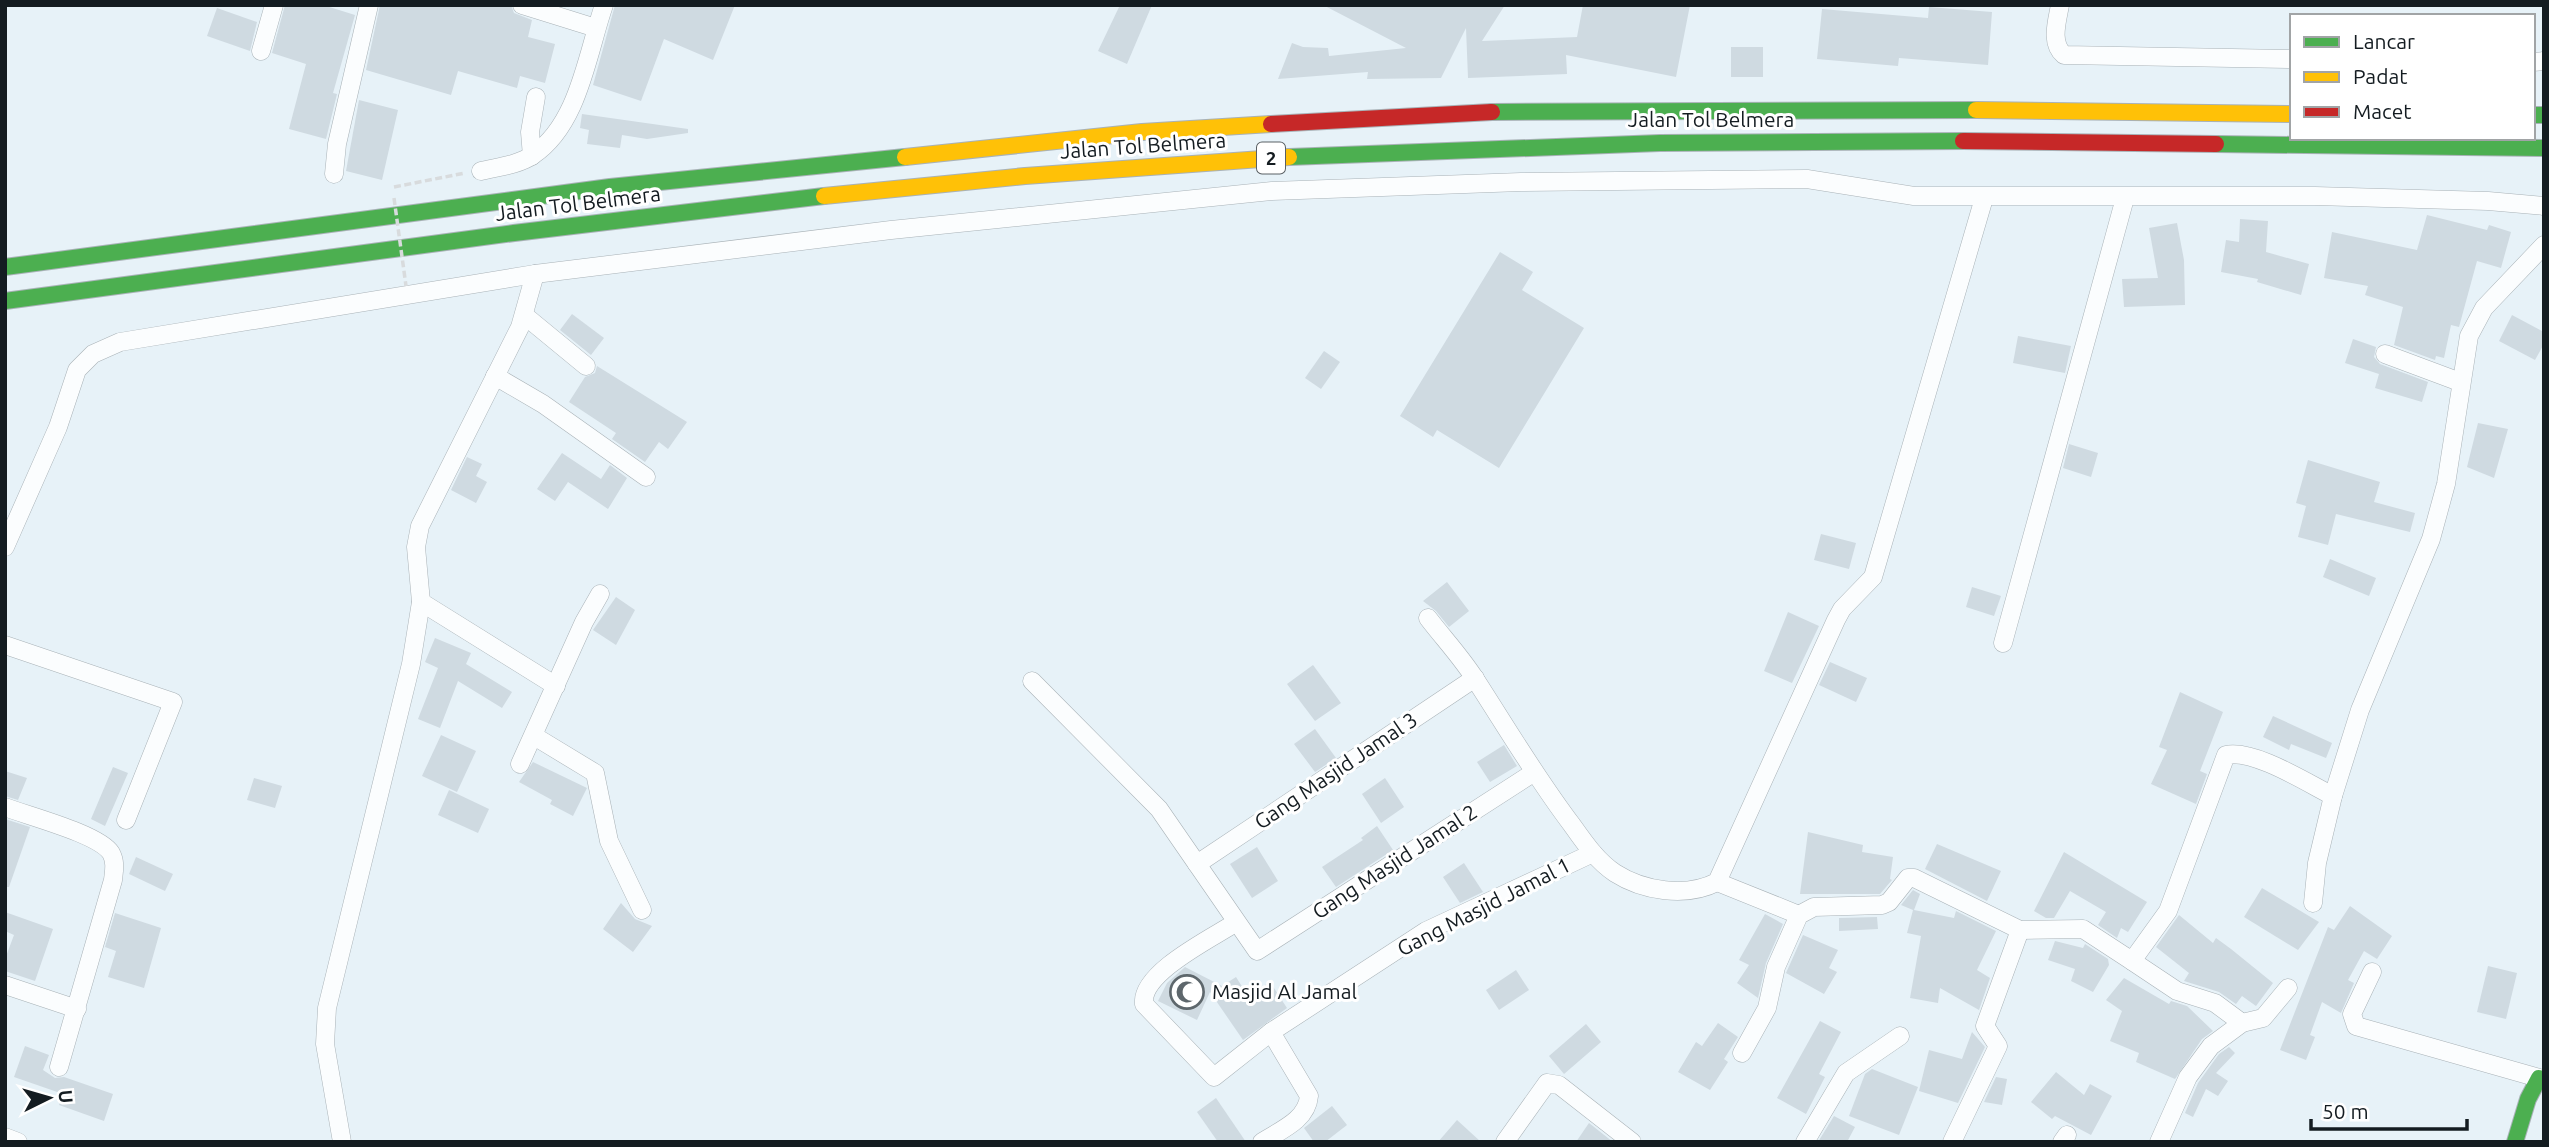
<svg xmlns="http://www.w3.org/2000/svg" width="2549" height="1147" viewBox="0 0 2549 1147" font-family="Ubuntu,sans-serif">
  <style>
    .building { fill: #cfdae1 }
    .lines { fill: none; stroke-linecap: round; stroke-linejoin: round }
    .street-casing { stroke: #a9b2b7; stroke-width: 19 }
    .fast-casing { stroke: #a9b2b7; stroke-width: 18 }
    .slow-casing { stroke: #a9b2b7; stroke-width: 18 }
    .jam-casing { stroke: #a9b2b7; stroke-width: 18 }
    .path { stroke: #d8dbdd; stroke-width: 3.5; stroke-dasharray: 7 3.5; stroke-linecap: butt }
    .street { stroke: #fbfdfe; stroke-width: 18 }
    .fast { stroke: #4caf50; stroke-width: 16 }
    .slow { stroke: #ffc107; stroke-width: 16 }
    .jam { stroke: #c62828; stroke-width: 16 }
    .path-bridge { stroke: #d8dbdd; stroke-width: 3.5; stroke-dasharray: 7 3.5; stroke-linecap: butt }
    .labels { text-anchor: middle; stroke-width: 6; stroke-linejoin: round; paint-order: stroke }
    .shield { fill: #fff; stroke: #5a6064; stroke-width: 2 }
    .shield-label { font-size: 19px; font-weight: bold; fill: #141c21 }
    .street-label { font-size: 21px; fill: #141c21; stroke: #fff }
    .poi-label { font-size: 21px; fill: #141c21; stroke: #fff; text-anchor: start }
  </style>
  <rect width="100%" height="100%" fill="#e7f2f8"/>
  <g class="building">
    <polygon points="285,5 323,5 355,15 333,93 337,94 326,139 289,129 306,64 272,53"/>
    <polygon points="380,5 511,5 514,13 532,20 528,37 555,44 545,83 520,76 517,88 458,71 451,95 366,70"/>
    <polygon points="615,5 735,5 713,60 664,39 641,101 593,85"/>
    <polygon points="1120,5 1152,5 1127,64 1098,51"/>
    <polygon points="1323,5 1505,5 1482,41 1577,37 1583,5 1690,5 1676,77 1566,55 1567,74 1468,78 1466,28 1441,78 1367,79 1368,72 1278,79 1292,43 1303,47 1328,48 1329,56 1406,48"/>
    <polygon points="1929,7 1992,12 1988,65 1899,58 1898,66 1817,59 1822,9 1928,18"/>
    <polygon points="217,8 257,22 250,51 207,36"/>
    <rect x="1731" y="47" width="32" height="30"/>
    <polygon points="359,100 398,110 382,180 346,171"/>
    <polygon points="582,114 688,129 688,133 647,139 622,135 620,148 587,144 589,130 580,128"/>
    <polygon points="2427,215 2487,230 2489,225 2511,232 2501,268 2477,261 2459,327 2451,325 2444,358 2436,356 2435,360 2394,345 2403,307 2365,295 2368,286 2324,278 2332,232 2417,250"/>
    <polygon points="2240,219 2268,221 2266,252 2309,264 2301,295 2257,282 2258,279 2221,272 2226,240 2239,242"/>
    <polygon points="2177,223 2184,260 2185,305 2124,307 2122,279 2158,278 2149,228"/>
    <polygon points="1500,252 1533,272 1522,290 1584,328 1499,468 1437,430 1433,437 1400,416"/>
    <polygon points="572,314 604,338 591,355 560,330"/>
    <polygon points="2512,315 2544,332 2544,344 2535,360 2499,341"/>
    <polygon points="2018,336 2071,346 2065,373 2013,363"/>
    <polygon points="2353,339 2376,347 2374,357 2380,364 2428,382 2422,402 2375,388 2379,374 2345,363"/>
    <polygon points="1324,351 1340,362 1321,389 1305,378"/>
    <polygon points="597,366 687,422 668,449 659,442 645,462 612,439 616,433 569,402 585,377 595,373"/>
    <polygon points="2478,423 2508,429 2494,478 2467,467"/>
    <polygon points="2069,444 2098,453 2091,477 2063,468"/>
    <polygon points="562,453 601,479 610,465 627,478 608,509 568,482 555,501 537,489"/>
    <polygon points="467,457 482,464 476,476 487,482 476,503 451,490"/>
    <polygon points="2308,460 2380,482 2374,502 2415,513 2410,532 2336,514 2328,545 2298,537 2306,506 2296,503"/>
    <polygon points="1821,534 1856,543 1849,569 1814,560"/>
    <polygon points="2330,559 2376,578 2369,596 2323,577"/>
    <polygon points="1447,582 1469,611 1449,627 1436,611 1423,601"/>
    <polygon points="1972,587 2001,596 1994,616 1966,607"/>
    <polygon points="616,597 635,610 616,645 593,630"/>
    <polygon points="1788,612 1819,626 1792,683 1764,671"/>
    <polygon points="435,638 471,653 466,664 512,692 502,708 458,681 440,728 418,719 438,668 425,662"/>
    <polygon points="1830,662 1867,678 1856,702 1819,685"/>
    <polygon points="1313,665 1341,703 1315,721 1287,684"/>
    <polygon points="2180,692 2223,712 2200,771 2207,774 2196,804 2151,784 2167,750 2159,747"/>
    <polygon points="2273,716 2332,743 2326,758 2291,744 2289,750 2263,737"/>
    <polygon points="1315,729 1336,758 1315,772 1294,744"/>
    <polygon points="441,735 476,751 457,792 422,776"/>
    <polygon points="1504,745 1517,766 1490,782 1477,762"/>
    <polygon points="533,762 587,788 573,816 550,804 552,800 519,782"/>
    <polygon points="113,767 128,773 105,826 91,819"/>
    <polygon points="5,771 27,778 18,800 5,796"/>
    <polygon points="254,778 282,786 275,808 247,800"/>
    <polygon points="1385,778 1404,807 1381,823 1362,794"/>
    <polygon points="449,790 489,809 478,833 438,815"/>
    <polygon points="5,819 30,827 9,887 5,887"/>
    <polygon points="1377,826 1393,850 1336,887 1322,867 1363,840 1361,838"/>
    <polygon points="1808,832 1863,845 1862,852 1893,857 1890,879 1892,880 1880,894 1800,894"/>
    <polygon points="1937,844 2001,871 1987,901 1925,869"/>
    <polygon points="1257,847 1278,881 1252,898 1230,864"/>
    <polygon points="2064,852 2147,902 2128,932 2121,928 2117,938 2098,925 2106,912 2070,891 2054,918 2046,918 2034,911"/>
    <polygon points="136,857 173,874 165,891 129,874"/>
    <polygon points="1464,863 1483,892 1460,903 1443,877"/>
    <polygon points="2262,888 2319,922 2298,950 2244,917"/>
    <polygon points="1913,890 1920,894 1914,910 1954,918 1956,911 1996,931 1977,970 1990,978 1979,1010 1940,988 1938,1003 1910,998 1921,936 1907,933 1913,910 1901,905"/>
    <polygon points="621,903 635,919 652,926 633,952 603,929"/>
    <polygon points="2350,906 2392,936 2377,959 2364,951 2348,980 2354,983 2341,1013 2322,1002 2310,1035 2315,1037 2306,1060 2280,1050 2328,927 2334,930"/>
    <polygon points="5,912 53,929 35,981 5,971 5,959 14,935 5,931"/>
    <polygon points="115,913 161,928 144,988 108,977 116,951 105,947"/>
    <polygon points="1765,914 1783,924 1766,963 1758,998 1737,983 1749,965 1739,960"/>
    <polygon points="2179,915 2213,943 2216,938 2231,949 2273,983 2256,1006 2242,996 2236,1004 2219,992 2184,981 2189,973 2156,947"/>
    <polygon points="1877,917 1878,929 1839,931 1839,918"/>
    <polygon points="1803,935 1838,950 1829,968 1837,972 1824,994 1786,973"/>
    <polygon points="2055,941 2083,948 2085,944 2108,959 2109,965 2093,992 2071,981 2075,969 2048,960"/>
    <polygon points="2488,966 2517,973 2506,1019 2477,1012"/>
    <polygon points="1185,967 1222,986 1236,977 1248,996 1270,982 1287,1008 1243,1040 1210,992 1197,1020 1158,1001 1167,983"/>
    <polygon points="1516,970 1529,990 1499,1010 1486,990"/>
    <polygon points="2124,978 2169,1004 2171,1001 2187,1006 2213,1031 2202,1039 2175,1079 2136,1062 2139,1053 2110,1041 2122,1011 2106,1000"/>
    <polygon points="1820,1021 1841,1032 1819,1074 1825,1077 1806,1114 1777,1098"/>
    <polygon points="1718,1023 1738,1037 1724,1059 1728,1062 1710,1090 1678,1072 1696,1042 1702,1046"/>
    <polygon points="1586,1024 1601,1042 1564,1074 1549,1056"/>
    <polygon points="1972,1032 1985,1047 1958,1103 1919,1091 1929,1050 1962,1059"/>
    <polygon points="25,1046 49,1055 43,1070 55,1078 64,1077 113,1094 104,1121 59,1105 63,1094 14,1077"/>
    <polygon points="2229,1047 2235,1053 2216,1073 2228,1081 2218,1096 2206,1089 2193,1117 2185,1113 2198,1083 2219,1054"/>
    <polygon points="1872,1069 1918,1087 1899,1135 1849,1116 1865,1074"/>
    <polygon points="2056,1072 2084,1095 2090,1084 2112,1096 2091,1135 2055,1116 2052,1119 2031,1102"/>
    <polygon points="1996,1077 2007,1079 2002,1105 1984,1102"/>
    <polygon points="1216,1098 1246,1142 1218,1142 1197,1112"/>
    <polygon points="1332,1106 1347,1125 1325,1142 1314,1142 1304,1128"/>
    <polygon points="1834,1116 1855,1127 1847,1142 1818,1142"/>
    <polygon points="1457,1120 1481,1142 1438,1142"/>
    <polygon points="1589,1123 1613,1142 1576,1142"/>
  </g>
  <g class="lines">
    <g class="street-casing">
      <g id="street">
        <polyline points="522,5 596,28"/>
        <path d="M2060 5C2057 22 2050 43 2064 55L2292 59"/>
        <polyline points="261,51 274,5"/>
        <polyline points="2533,62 2544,61"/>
        <polyline points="532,156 530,132 536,97"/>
        <path d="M481 171C498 167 518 165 533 155 579 124 587 54 604 5"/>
        <polyline points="334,174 337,144 369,5"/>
        <polyline points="524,315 586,366"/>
        <polyline points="2385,354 2460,382"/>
        <polyline points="495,376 543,404 646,477"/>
        <polyline points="5,547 58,427 77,370 93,354 120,342 535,274 891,230 1272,191 1521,182 1807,179 1914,196 2315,196 2488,201 2544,206"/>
        <polyline points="421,602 556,686"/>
        <path d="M1428 618C1444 639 1463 659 1477 682 1508 730 1537 779 1572 825 1584 842 1597 861 1615 873 1643 891 1686 898 1717 882L1836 620 1842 609 1873 577 1984 198"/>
        <polyline points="2003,643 2125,198"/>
        <polyline points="5,645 173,702 126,820"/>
        <polyline points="1032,681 1159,809 1257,951 1533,773"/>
        <polyline points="534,736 595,773 609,841 642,910"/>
        <polyline points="520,764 584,622 600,594"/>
        <path d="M5 807C28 816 99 834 111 853 116 862 114 871 113 880L59 1067"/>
        <polyline points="1197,864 1475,678"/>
        <polyline points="1717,882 1799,915"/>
        <polyline points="2313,903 2317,863 2333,796 2360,710 2431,539 2446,484 2469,336 2484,308 2544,245"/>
        <path d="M1235 923C1212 938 1140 973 1144 1004L1214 1077 1271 1032 1426 931 1593 853"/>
        <polyline points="2132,961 2177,991 2215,1003 2242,1023"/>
        <polyline points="2372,972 2352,1014 2356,1026 2539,1078"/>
        <polyline points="5,985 77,1009"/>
        <path d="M1742 1053 1767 1008 1776 967 1799 915 1814 907 1882 905 1889 902 1908 878H1914L2020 930 2083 929 2132 961 2168 911 2226 755C2254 749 2307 783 2333 796"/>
        <polyline points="5,1137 18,1142"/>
        <polyline points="342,1142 325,1044 327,1008 411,664 421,602 416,547 420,526 520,327 535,274"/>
        <path d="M1262 1142C1281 1130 1307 1120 1309 1096L1271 1032"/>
        <polyline points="1505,1142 1547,1083 1559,1085 1632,1142"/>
        <polyline points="1805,1142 1846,1073 1900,1036"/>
        <polyline points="1952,1142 1998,1046 1985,1026 2020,930"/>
        <polyline points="2062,1142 2067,1135"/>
        <polyline points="2159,1142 2188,1077 2211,1046 2242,1023 2263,1018 2288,988"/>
      </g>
    </g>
    <g class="fast-casing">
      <g id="fast">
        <polyline points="1492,112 1976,110"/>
        <polyline points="2533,115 2544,115"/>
        <polyline points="2216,144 2544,148"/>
        <polyline points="1289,157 1660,143 1963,141"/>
        <polyline points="5,267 610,187 905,157"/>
        <polyline points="5,301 514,233 824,196"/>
        <polyline points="2515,1142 2528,1099 2539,1078 2544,1079"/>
      </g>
    </g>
    <g class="slow-casing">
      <g id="slow">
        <polyline points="1976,110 2292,114"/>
        <polyline points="905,157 1142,132 1271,124"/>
        <polyline points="824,196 1025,176 1289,157"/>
      </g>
    </g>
    <g class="jam-casing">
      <g id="jam">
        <polyline points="1271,124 1492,112"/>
        <polyline points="1963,141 2216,144"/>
      </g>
    </g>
    <polyline class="path" points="394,187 465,173"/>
    <use href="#street" class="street"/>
    <use href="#fast" class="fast"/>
    <use href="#slow" class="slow"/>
    <use href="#jam" class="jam"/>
    <polyline class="path-bridge" points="394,198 406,286"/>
  </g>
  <defs>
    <g id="mosque-ring" transform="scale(1.75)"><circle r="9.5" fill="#fff" stroke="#5e676c" stroke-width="1.5"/><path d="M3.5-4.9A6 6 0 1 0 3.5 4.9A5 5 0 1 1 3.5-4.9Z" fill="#5e676c"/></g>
  </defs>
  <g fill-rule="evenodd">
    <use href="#mosque-ring" x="1187" y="992"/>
  </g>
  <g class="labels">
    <rect class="shield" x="1257" y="142.5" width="28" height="31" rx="5"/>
    <g class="shield-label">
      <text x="1271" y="165">2</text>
    </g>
    <g class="street-label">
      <text x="1711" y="127">Jalan Tol Belmera</text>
      <text transform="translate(1143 146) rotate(-4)" y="7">Jalan Tol Belmera</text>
      <text transform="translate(578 204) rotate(-7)" y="7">Jalan Tol Belmera</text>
      <text transform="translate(1336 771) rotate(-34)" y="7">Gang Masjid Jamal 3</text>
      <text transform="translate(1395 862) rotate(-33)" y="7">Gang Masjid Jamal 2</text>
      <text transform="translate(1484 907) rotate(-27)" y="7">Gang Masjid Jamal 1</text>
    </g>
    <g class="poi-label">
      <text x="1212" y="999">Masjid Al Jamal</text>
    </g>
  </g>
  <rect width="2549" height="1147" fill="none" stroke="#141c21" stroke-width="14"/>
  <rect x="2290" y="14" width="245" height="126" fill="#ffffff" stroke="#a1a4a6" stroke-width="2"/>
  <rect x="2304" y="37" width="35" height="10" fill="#4caf50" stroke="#a1a4a6" stroke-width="2"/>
  <text x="2353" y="49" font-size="21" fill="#141c21">Lancar</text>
  <rect x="2304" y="72" width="35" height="10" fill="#ffc107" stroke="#a1a4a6" stroke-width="2"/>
  <text x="2353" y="84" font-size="21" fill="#141c21">Padat</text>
  <rect x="2304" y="107" width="35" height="10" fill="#c62828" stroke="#a1a4a6" stroke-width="2"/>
  <text x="2353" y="119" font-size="21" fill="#141c21">Macet</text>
  <g transform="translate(49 1098) rotate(85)" stroke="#ffffff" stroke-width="5" paint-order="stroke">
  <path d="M0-5L12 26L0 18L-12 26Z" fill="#141c21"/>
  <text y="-10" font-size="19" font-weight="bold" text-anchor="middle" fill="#141c21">U</text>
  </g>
  <path d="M2311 1119v10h156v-10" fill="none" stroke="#141c21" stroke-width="3.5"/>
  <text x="2322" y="1119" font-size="21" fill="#141c21" stroke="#ffffff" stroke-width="5" paint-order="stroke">50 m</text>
</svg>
